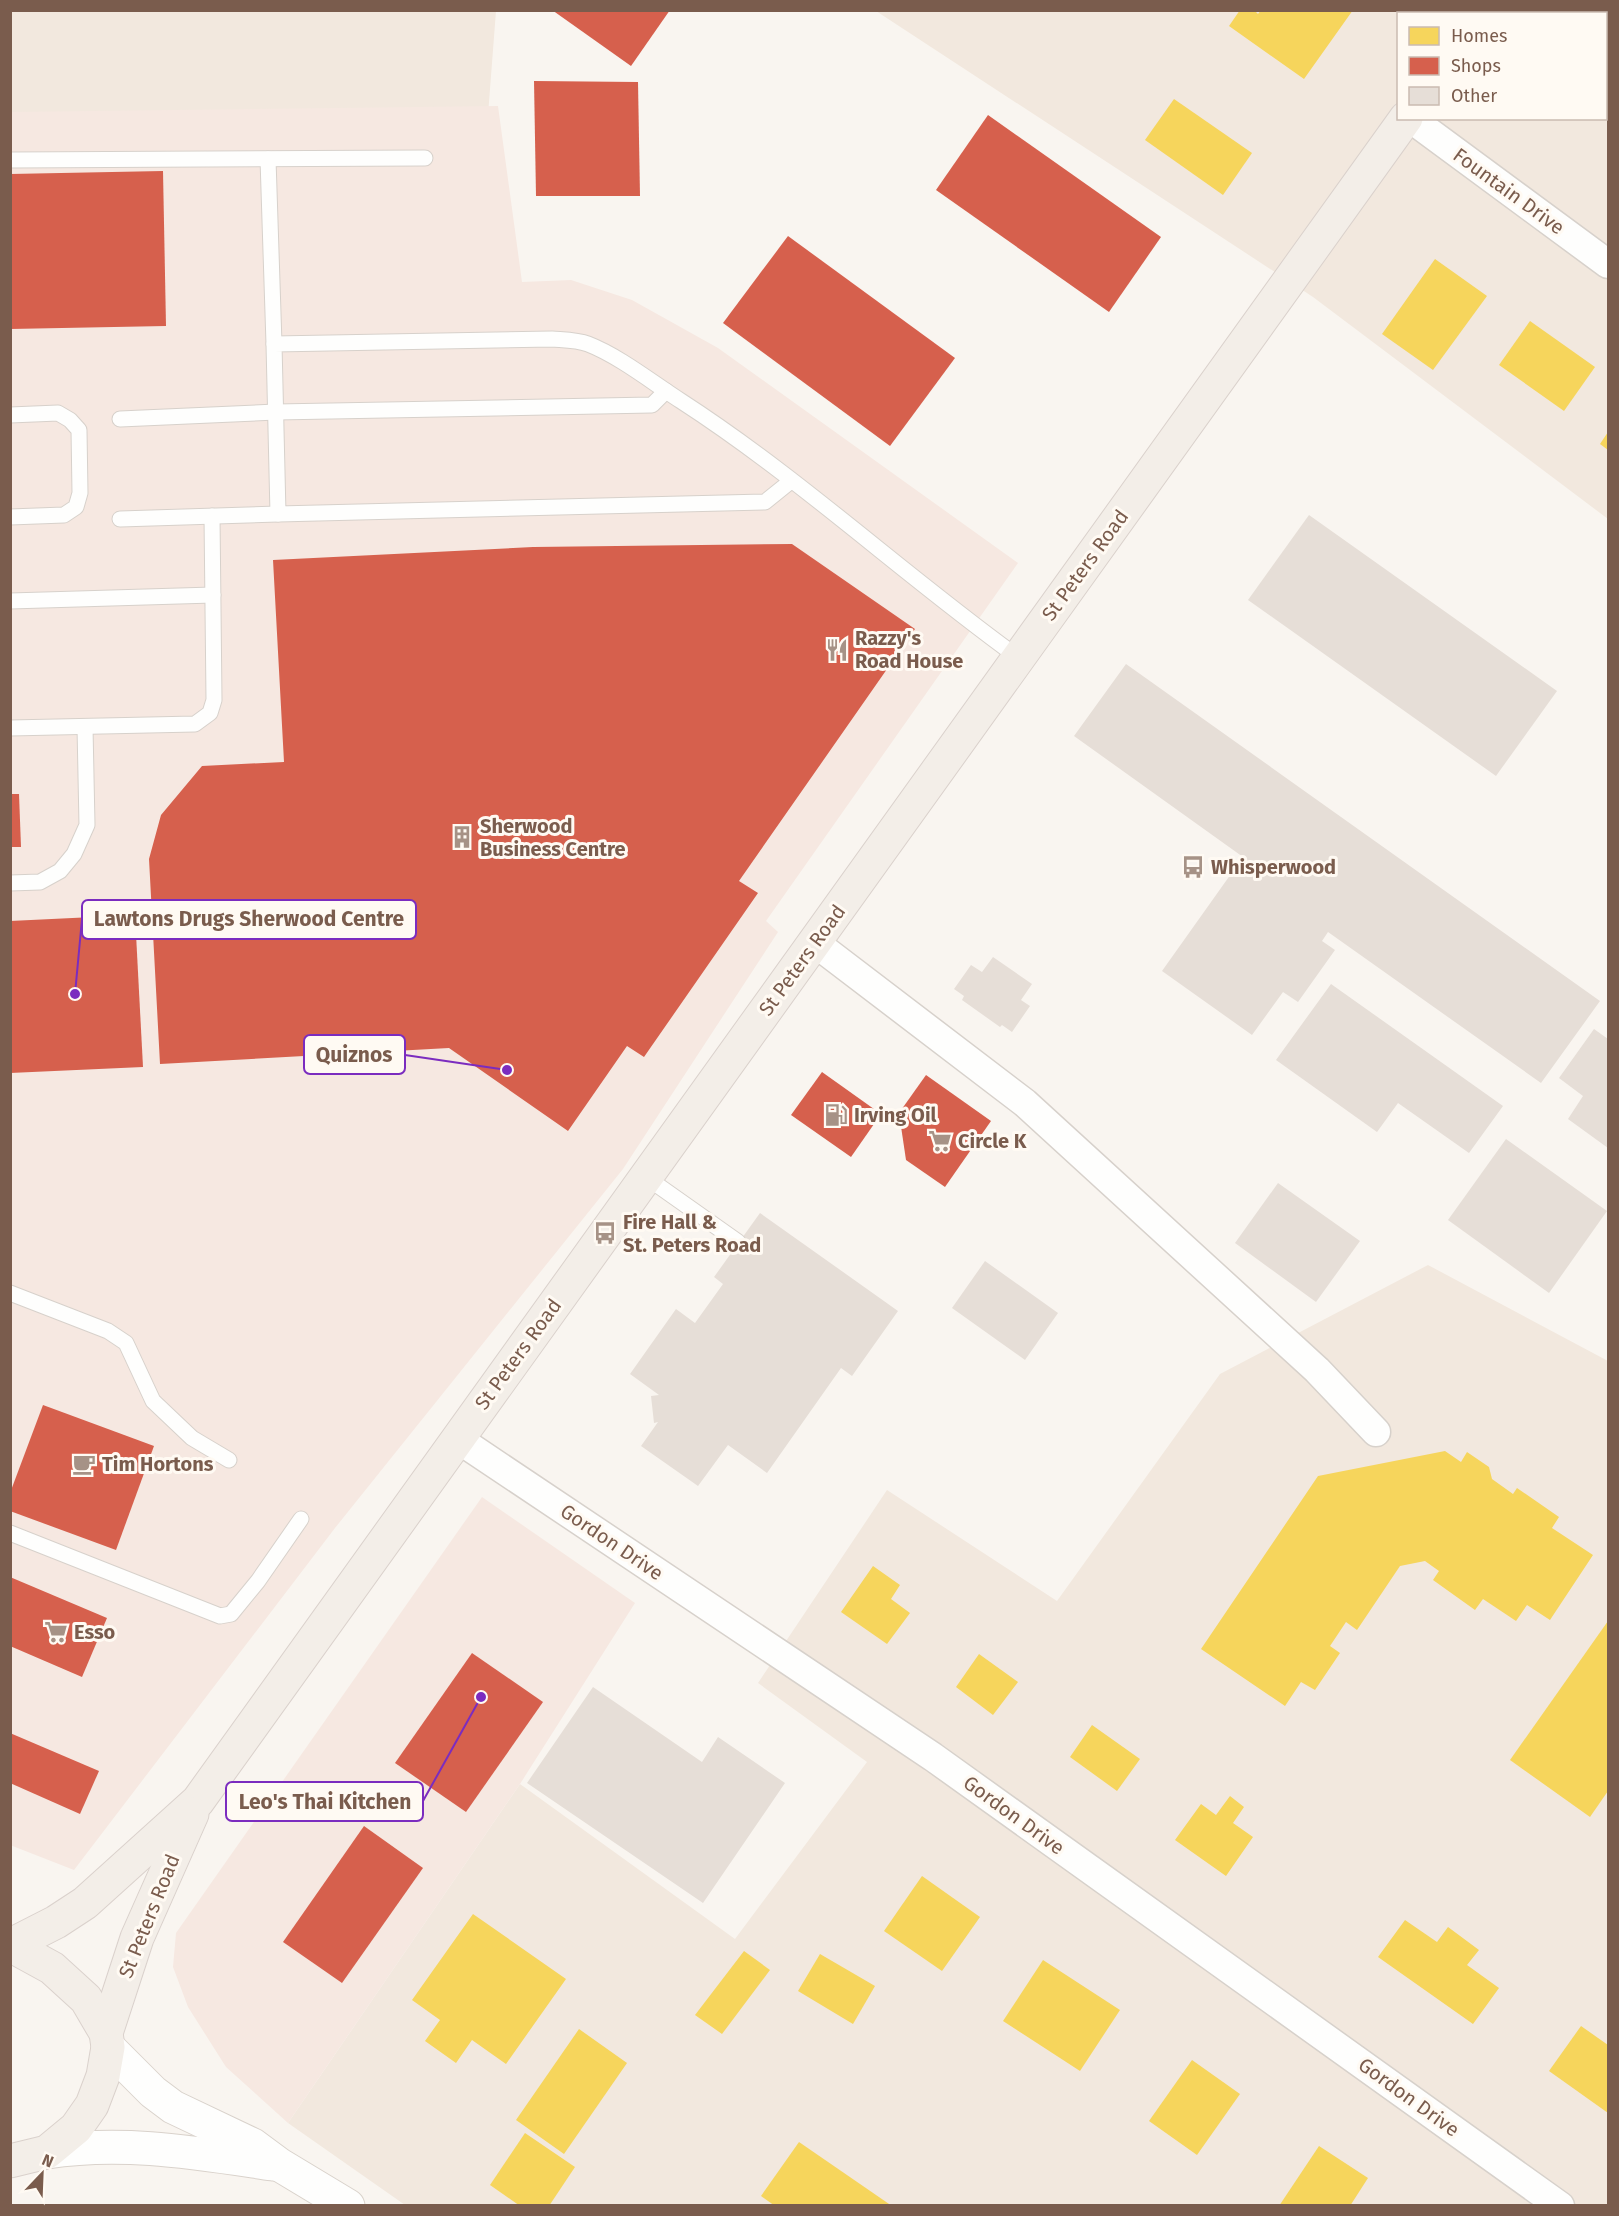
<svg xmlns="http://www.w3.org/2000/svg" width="1619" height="2216" viewBox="0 0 1619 2216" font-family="'Fira Sans',sans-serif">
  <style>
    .residential { fill: #f2e8de; fill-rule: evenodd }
    .commercial { fill: #f6e8e1 }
    .homes { fill: #f6d55c }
    .shops { fill: #d6604d }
    .building { fill: #e6ded7 }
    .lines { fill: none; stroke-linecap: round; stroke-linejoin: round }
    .lane-casing { stroke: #d7d1cb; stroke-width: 17 }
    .street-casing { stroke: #d7d1cb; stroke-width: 31 }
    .secondary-casing { stroke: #d9d2cb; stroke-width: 35 }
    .primary-casing { stroke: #dad1cc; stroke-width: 35 }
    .lane { stroke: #fefefd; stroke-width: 15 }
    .street { stroke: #fefefd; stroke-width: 28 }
    .secondary { stroke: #fefefd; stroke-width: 33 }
    .primary { stroke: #f3eee8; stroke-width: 33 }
    .labels { text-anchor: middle; stroke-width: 6; stroke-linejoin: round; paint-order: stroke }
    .street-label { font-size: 20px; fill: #7a5c4d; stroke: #fffaf3 }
    .poi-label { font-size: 20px; font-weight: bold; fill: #7a5c4d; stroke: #fffaf3; text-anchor: start }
    .leader { fill: none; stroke: #7b2cbf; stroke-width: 2 }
    .callout-dot { fill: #7b2cbf; stroke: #fffaf3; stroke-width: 2 }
    .callout { fill: #fffaf3; stroke: #7b2cbf; stroke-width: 2 }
    .callout-label { font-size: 21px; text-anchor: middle; font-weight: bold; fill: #7a5c4d }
  </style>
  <rect width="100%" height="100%" fill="#f9f5f0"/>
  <g class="residential">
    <polygon points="10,11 496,11 487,128 11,130"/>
    <path d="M876 11H1608V519L1313 297ZM1398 14H1606V118H1398Z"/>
    <polygon points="1428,1265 1608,1361 1608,2205 405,2205 288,2123 520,1784 735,1939 867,1762 758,1683 887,1490 1057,1601 1220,1374"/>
  </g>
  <g class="commercial">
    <polygon points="498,106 522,282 571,280 632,300 718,348 1018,563 766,921 778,932 623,1169 335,1528 74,1870 10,1845 10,112"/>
    <polygon points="482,1497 635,1603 520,1784 288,2123 226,2067 188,2007 173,1967 176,1933"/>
  </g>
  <g class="homes">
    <polygon points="1240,10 1254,10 1258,14 1261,10 1353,10 1304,79 1229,26"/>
    <polygon points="1605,10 1608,10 1608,89 1606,87 1606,14 1603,14"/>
    <polygon points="1174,99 1252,153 1223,195 1145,140"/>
    <polygon points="1435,259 1487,296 1433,370 1382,334"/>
    <polygon points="1530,321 1595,367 1564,411 1499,365"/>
    <polygon points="1608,432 1608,450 1600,444"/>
    <polygon points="1445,1451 1461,1462 1467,1452 1489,1467 1492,1479 1513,1494 1517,1488 1559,1517 1552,1528 1593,1555 1550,1620 1527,1605 1516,1621 1483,1599 1475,1610 1433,1580 1439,1571 1425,1561 1400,1566 1357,1630 1346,1622 1330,1646 1340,1653 1315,1690 1301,1682 1285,1706 1201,1649 1318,1476"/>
    <polygon points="873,1566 900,1585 891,1599 910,1613 887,1644 841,1612"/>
    <polygon points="1608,1621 1608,1791 1590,1817 1510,1760"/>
    <polygon points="979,1654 1018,1682 993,1715 956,1687"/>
    <polygon points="1092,1725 1140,1759 1117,1791 1070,1757"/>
    <polygon points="1230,1796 1244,1807 1233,1823 1253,1837 1226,1876 1175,1840 1201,1804 1216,1815"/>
    <polygon points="922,1876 980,1917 942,1971 884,1931"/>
    <polygon points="473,1914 566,1979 506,2064 472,2040 456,2063 425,2041 440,2020 412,2000"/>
    <polygon points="1405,1920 1437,1942 1448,1927 1479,1950 1467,1965 1499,1988 1473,2024 1378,1957"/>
    <polygon points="744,1951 770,1970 722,2034 695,2015"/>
    <polygon points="820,1954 875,1986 853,2024 798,1991"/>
    <polygon points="1043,1960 1120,2010 1080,2071 1003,2021"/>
    <polygon points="1581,2026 1608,2045 1608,2113 1549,2071"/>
    <polygon points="579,2029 627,2063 564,2154 516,2120"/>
    <polygon points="1192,2060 1240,2094 1197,2155 1149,2121"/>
    <polygon points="525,2133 575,2167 549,2206 520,2206 490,2185"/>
    <polygon points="799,2142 892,2206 775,2206 761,2196"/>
    <polygon points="1319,2146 1368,2178 1350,2206 1279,2206"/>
  </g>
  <g class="shops">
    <polygon points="552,10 670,10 631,66"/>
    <polygon points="534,81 638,82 640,196 536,196"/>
    <polygon points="988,115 1161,237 1109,312 936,190"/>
    <polygon points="163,171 166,326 10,329 10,174"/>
    <polygon points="788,236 955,358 890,446 723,323"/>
    <polygon points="792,544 915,629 739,881 758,893 644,1057 627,1046 568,1131 449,1048 160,1064 149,859 161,815 202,766 284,762 273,560 533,547"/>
    <polygon points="10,794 19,794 21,847 10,847"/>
    <polygon points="135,915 143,1067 10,1073 10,921"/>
    <polygon points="822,1072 881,1114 851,1157 791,1115"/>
    <polygon points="926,1075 991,1121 945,1187 906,1160 899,1113"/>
    <polygon points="43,1405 154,1446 116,1550 10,1511 10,1493"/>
    <polygon points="10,1577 107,1618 82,1677 10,1646"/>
    <polygon points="472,1653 543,1702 466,1812 395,1763"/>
    <polygon points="10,1733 99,1771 80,1814 10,1783"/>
    <polygon points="364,1826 423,1868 342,1983 283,1942"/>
  </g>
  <g class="building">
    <polygon points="1309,515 1557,691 1496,776 1248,600"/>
    <polygon points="1126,664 1600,1001 1541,1083 1328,932 1322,941 1335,950 1298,1002 1283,992 1252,1035 1162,971 1243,857 1074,736"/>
    <polygon points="993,957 1032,984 1021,1000 1030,1006 1012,1032 1002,1025 1000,1027 962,1000 964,996 954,989 971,965 982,972"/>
    <polygon points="1331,984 1503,1106 1469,1153 1398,1103 1377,1132 1276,1060"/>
    <polygon points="1594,1029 1608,1039 1608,1148 1568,1119 1583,1096 1559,1078"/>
    <polygon points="1506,1139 1607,1211 1549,1293 1448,1220"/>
    <polygon points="1278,1183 1360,1241 1316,1302 1235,1243"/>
    <polygon points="760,1213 898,1311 852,1376 841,1368 767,1473 728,1445 698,1486 641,1446 658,1422 654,1423 651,1396 659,1395 630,1374 676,1309 695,1323 723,1284 714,1277"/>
    <polygon points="985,1261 1058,1313 1025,1360 952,1308"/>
    <polygon points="593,1687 702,1762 718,1737 785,1783 703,1903 527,1783"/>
  </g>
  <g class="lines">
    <g class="lane-casing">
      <g id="lane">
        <polyline points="268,159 274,344"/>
        <polyline points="10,160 425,158"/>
        <polyline points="10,415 58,413 70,420 79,430 80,493 76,507 64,515 10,517"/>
        <polyline points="120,419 276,412 652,405 666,391"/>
        <path d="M791 481 765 502 278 514 274 344 552 339C563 340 577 340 588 344 619 356 653 383 681 401 800 478 904 575 1019 658"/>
        <polyline points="120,519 278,514"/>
        <polyline points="10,601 213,595"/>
        <polyline points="10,728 195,724 210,713 214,700 212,516"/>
        <polyline points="10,883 40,882 60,871 74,854 87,825 85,727"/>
        <polyline points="646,1177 738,1242"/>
        <polyline points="10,1293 108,1331 126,1343 153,1401 192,1438 229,1460"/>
        <polyline points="10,1533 220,1616 231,1614 258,1581 301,1519"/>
      </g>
    </g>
    <g class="street-casing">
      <g id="street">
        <polyline points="1410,118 1608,264"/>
        <polyline points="814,942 1025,1103 1317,1370 1376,1432"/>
        <polyline points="458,1439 933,1757 1560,2206"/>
      </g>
    </g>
    <g class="secondary-casing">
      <g id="secondary">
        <polyline points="108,2047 153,2092 173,2107 253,2145 280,2165 348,2206"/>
        <path d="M47 2152C123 2140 197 2153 273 2164"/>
      </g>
    </g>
    <g class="primary-casing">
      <g id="primary">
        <polyline points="1482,14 1484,10"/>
        <polyline points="10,1945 52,1968 86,1999 106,2033 108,2047 103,2076 92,2105 76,2128 47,2152 10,2161"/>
        <polyline points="11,1945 56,1922 85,1903 198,1801 1406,118"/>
        <polyline points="106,2033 137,1938 192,1814"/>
      </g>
    </g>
    <use href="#lane" class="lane"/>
    <use href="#street" class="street"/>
    <use href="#secondary" class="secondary"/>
    <use href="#primary" class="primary"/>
  </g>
  <defs>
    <g id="restaurant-bare" transform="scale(1.8)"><path d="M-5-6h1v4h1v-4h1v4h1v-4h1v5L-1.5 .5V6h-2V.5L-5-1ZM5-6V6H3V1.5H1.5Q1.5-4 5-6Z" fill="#a69286" stroke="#fffaf3" stroke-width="2.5" paint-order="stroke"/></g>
    <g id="building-bare" transform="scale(1.8)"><path d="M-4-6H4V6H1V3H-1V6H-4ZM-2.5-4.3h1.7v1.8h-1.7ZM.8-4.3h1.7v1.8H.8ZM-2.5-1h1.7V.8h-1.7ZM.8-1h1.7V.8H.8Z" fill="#a69286" stroke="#fffaf3" stroke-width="2.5" paint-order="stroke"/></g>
    <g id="bus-bare" transform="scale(1.8)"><path d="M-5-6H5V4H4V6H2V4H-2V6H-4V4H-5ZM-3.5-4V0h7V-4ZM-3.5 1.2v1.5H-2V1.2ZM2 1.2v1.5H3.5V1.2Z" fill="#a69286" stroke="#fffaf3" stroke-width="2.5" paint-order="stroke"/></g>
    <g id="fuel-bare" transform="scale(1.8)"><path d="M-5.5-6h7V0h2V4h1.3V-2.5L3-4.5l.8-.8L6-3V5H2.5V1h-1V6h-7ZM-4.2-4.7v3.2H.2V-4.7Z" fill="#a69286" stroke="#fffaf3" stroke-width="2.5" paint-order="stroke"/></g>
    <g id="supermarket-bare" transform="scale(1.8)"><path d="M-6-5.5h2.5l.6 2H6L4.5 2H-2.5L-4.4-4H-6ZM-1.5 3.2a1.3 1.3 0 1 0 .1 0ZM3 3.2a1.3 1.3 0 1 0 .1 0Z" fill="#a69286" stroke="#fffaf3" stroke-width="2.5" paint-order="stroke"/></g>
    <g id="cafe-bare" transform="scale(1.8)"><path d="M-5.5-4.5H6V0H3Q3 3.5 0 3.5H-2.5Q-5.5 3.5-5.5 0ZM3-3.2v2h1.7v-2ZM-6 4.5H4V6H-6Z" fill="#a69286" stroke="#fffaf3" stroke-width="2.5" paint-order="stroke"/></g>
  </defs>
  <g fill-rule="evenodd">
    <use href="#restaurant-bare" x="837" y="650"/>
    <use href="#building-bare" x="462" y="837"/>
    <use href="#bus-bare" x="1193" y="867"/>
    <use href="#fuel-bare" x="836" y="1115"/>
    <use href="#supermarket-bare" x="940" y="1141"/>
    <use href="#bus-bare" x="605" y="1233"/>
    <use href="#cafe-bare" x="84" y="1464"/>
    <use href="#supermarket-bare" x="56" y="1632"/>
  </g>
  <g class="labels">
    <g class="street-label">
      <text transform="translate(1509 191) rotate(36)" y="7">Fountain Drive</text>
      <text transform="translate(1085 565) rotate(-54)" y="7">St Peters Road</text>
      <text transform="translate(802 960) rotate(-54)" y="7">St Peters Road</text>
      <text transform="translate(518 1354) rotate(-54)" y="7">St Peters Road</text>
      <text transform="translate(612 1542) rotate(34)" y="7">Gordon Drive</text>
      <text transform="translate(1014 1815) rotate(36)" y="7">Gordon Drive</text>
      <text transform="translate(149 1916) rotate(-68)" y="7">St Peters Road</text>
      <text transform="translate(1409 2097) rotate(36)" y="7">Gordon Drive</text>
    </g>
    <g class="poi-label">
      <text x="855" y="645">Razzy's<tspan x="855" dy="23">Road House</tspan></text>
      <text x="480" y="833">Sherwood<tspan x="480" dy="23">Business Centre</tspan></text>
      <text x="1211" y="874">Whisperwood</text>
      <text x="854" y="1122">Irving Oil</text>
      <text x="958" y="1148">Circle K</text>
      <text x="623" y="1229">Fire Hall &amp;<tspan x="623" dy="23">St. Peters Road</tspan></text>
      <text x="102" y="1471">Tim Hortons</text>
      <text x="74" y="1639">Esso</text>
    </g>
  </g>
  <path class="leader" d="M75 994L82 919M507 1070L405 1055M481 1697L423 1801"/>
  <g class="callout-dot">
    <circle cx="75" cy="994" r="6"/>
    <circle cx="507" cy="1070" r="6"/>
    <circle cx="481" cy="1697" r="6"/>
  </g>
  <g class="callout">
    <rect x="82" y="900" width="334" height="39" rx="6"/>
    <rect x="304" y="1035" width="101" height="39" rx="6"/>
    <rect x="226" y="1782" width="197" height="39" rx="6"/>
  </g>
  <g class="callout-label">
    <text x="249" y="926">Lawtons Drugs Sherwood Centre</text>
    <text x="354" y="1062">Quiznos</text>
    <text x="325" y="1809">Leo's Thai Kitchen</text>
  </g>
  <rect width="1619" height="2216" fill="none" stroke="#7a5c4d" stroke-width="24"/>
  <rect x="1397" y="12" width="210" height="108" fill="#fffaf3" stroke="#cabbb1" stroke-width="1.5"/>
  <rect x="1409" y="27" width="30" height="18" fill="#f6d55c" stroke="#cabbb1" stroke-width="1.5"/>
  <text x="1451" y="42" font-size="18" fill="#7a5c4d">Homes</text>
  <rect x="1409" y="57" width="30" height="18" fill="#d6604d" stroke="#cabbb1" stroke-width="1.5"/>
  <text x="1451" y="72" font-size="18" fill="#7a5c4d">Shops</text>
  <rect x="1409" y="87" width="30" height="18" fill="#e6ded7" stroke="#cabbb1" stroke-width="1.5"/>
  <text x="1451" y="102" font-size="18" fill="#7a5c4d">Other</text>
  <g transform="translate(42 2174) rotate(23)" stroke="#fffaf3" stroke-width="4.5" paint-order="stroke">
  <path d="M0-4.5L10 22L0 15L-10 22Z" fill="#7a5c4d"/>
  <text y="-9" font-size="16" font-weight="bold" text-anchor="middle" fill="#7a5c4d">N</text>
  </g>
</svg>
